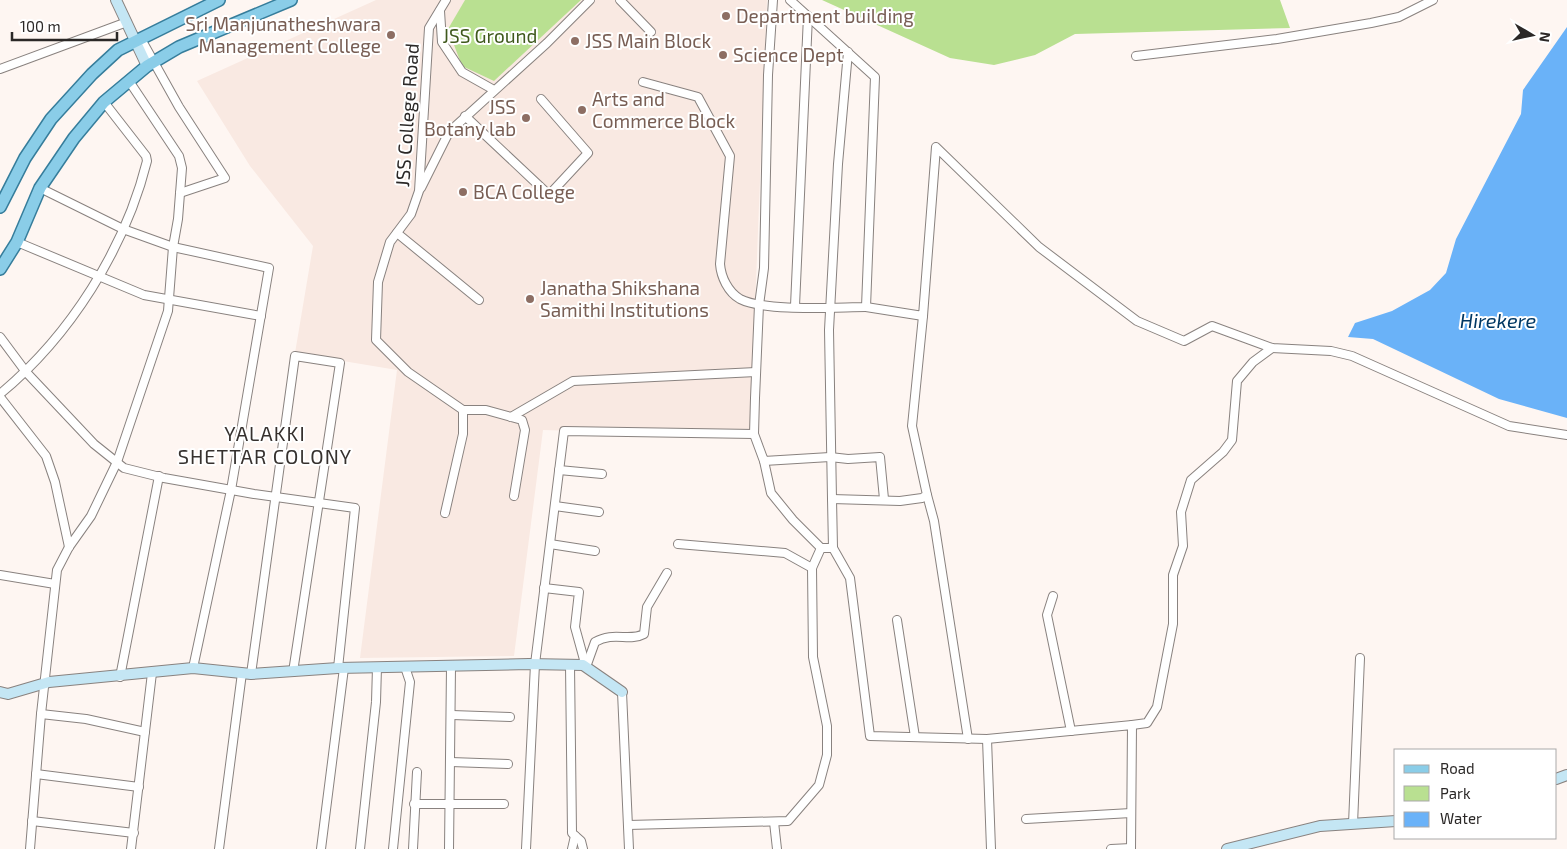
<svg xmlns="http://www.w3.org/2000/svg" width="1567" height="849" viewBox="0 0 1567 849" font-family="'Exo 2',sans-serif">
  <style>
    .built { fill: #f9e9e2 }
    .green { fill: #b9e091 }
    .water { fill: #6ab2f8 }
    .lines { fill: none; stroke-linecap: round; stroke-linejoin: round }
    .street-casing { stroke: #89827f; stroke-width: 10 }
    .secondary-casing { stroke: #89827f; stroke-width: 12 }
    .primary-casing { stroke: #367d9b; stroke-width: 14 }
    .street { stroke: #fff; stroke-width: 8 }
    .secondary { stroke: #c4e6f4; stroke-width: 10 }
    .primary { stroke: #8acde8; stroke-width: 11 }
    .education-dot { fill: #8d6e63; stroke: #fff; stroke-width: 2 }
    .labels { text-anchor: middle; stroke-width: 4; stroke-linejoin: round; paint-order: stroke }
    .education-label { font-size: 19px; fill: #785e54; stroke: #fff; text-anchor: start }
    .park-label { font-size: 19px; fill: #3f591c; stroke: #fff }
    .street-label { font-size: 19px; fill: #2b2827; stroke: #fff }
    .water-label { font-size: 20px; font-style: italic; fill: #013864; stroke: #fff }
    .neighbourhood-label { font-size: 20px; letter-spacing: 1px; fill: #36312e; stroke: #fff }
  </style>
  <rect width="100%" height="100%" fill="#fef6f2"/>
  <polygon class="built" points="376,0 767,0 750,436 543,430 514,656 360,658 397,370 295,353 313,246 250,166 197,81"/>
  <g class="green">
    <polygon points="465,0 581,0 494,81 462,66 448,29"/>
    <polygon points="822,0 1280,0 1290,28 1075,34 1035,55 994,65 950,58"/>
  </g>
  <polygon class="water" points="1567,27 1567,418 1499,399 1373,339 1348,337 1355,323 1392,311 1430,290 1446,273 1456,239 1521,114 1523,90"/>
  <g class="lines">
    <g class="street-casing">
      <g id="street">
        <polyline points="620,0 651,32"/>
        <polyline points="773,0 768,75 764,268 759,305 755,398 754,434 764,461 830,457 848,459 880,457 884,499"/>
        <polyline points="440,11 442,42 462,72 494,90"/>
        <polyline points="141,39 179,107 225,178 180,193"/>
        <polyline points="848,52 838,164 829,330 832,499 833,548 850,578 870,736 987,739 1132,725 1131,849"/>
        <polyline points="1136,56 1277,39 1371,23 1399,17 1433,0"/>
        <polyline points="0,69 127,22"/>
        <path d="M643 82 698 97 730 156 720 264C721 277 728 292 740 299 765 312 837 307 866 307L875 77 790 0"/>
        <polyline points="465,116 549,195 588,153 541,99"/>
        <polyline points="40,188 123,229 173,247 269,268 231,490 193,668"/>
        <polyline points="421,188 449,132 547,43 590,0"/>
        <polyline points="397,233 479,300"/>
        <polyline points="17,242 144,295 261,316"/>
        <polyline points="795,306 808,16"/>
        <polyline points="866,307 923,316 936,147 1039,247 1137,321 1184,341 1212,326 1272,348 1331,351 1352,356 1509,426 1567,435"/>
        <polyline points="0,337 26,372 94,444 124,468 164,478 254,494 355,508 338,668"/>
        <path d="M0 394C70 336 125 249 147 161L146 156 104 102"/>
        <polyline points="0,397 46,456 55,482 69,547"/>
        <polyline points="463,410 486,410 522,420 525,430 514,496"/>
        <polyline points="511,417 573,381 756,372"/>
        <polyline points="764,461 771,493 793,520 821,548"/>
        <polyline points="559,470 602,474"/>
        <polyline points="927,495 934,521 968,739"/>
        <polyline points="832,499 900,501 922,498 927,495 912,426 923,316"/>
        <polyline points="555,506 599,512"/>
        <polyline points="445,513 463,434 463,410 408,372 376,340 378,282 390,242 411,214 419,191 429,28 446,0"/>
        <polyline points="550,544 595,551"/>
        <polyline points="678,544 785,553 812,568"/>
        <polyline points="0,575 55,584"/>
        <polyline points="544,588 579,592 575,627 586,667"/>
        <polyline points="1053,596 1047,615 1071,731"/>
        <polyline points="897,620 915,737"/>
        <polyline points="570,665 572,833 581,841 583,849"/>
        <path d="M586 667 595 642C614 631 629 642 644 634L647 607 667 573"/>
        <polyline points="251,674 295,356 340,363 293,672"/>
        <polyline points="120,677 159,476"/>
        <polyline points="622,692 629,849"/>
        <polyline points="41,714 86,719 145,732"/>
        <polyline points="452,715 510,717"/>
        <polyline points="1132,725 1147,723 1157,707 1173,624 1173,575 1183,546 1181,512 1191,480 1223,452 1232,440 1237,381 1253,362 1272,348"/>
        <polyline points="987,739 991,849"/>
        <polyline points="451,762 508,764"/>
        <polyline points="36,774 139,787"/>
        <polyline points="414,804 504,804"/>
        <polyline points="1026,819 1131,813"/>
        <polyline points="32,821 134,833"/>
        <polyline points="774,822 777,849"/>
        <polyline points="1353,824 1360,658"/>
        <polyline points="628,825 788,821 819,785 827,755 827,726 813,657 812,568 821,548 833,548"/>
        <polyline points="30,849 41,714 57,570 69,547 91,516 117,462 168,311 173,247 178,219 182,168 179,156 129,81"/>
        <polyline points="131,849 152,673"/>
        <polyline points="219,849 242,673"/>
        <polyline points="321,849 344,668"/>
        <polyline points="360,849 376,702 377,667"/>
        <polyline points="393,849 410,682 405,667"/>
        <polyline points="413,849 417,772"/>
        <polyline points="449,849 451,667"/>
        <polyline points="526,849 535,664 564,431 754,434"/>
        <polyline points="572,849 575,836"/>
        <polyline points="1111,849 1131,848"/>
      </g>
    </g>
    <g class="secondary-casing">
      <g id="secondary">
        <polyline points="116,0 147,66"/>
        <polyline points="0,692 8,694 49,682 193,668 251,674 338,668 529,664 583,665 622,692"/>
        <polyline points="1556,779 1567,775"/>
        <polyline points="1227,849 1320,826 1396,821"/>
      </g>
    </g>
    <g class="primary-casing">
      <g id="primary">
        <polyline points="0,207 25,158 51,119 92,74 118,50 219,0"/>
        <polyline points="0,269 17,242 40,188 74,138 104,102 147,66 179,47 291,0"/>
      </g>
    </g>
    <use href="#street" class="street"/>
    <use href="#secondary" class="secondary"/>
    <use href="#primary" class="primary"/>
  </g>
  <g class="education-dot">
    <circle cx="726" cy="16" r="5"/>
    <circle cx="391" cy="35" r="5"/>
    <circle cx="575" cy="41" r="5"/>
    <circle cx="723" cy="55" r="5"/>
    <circle cx="582" cy="110" r="5"/>
    <circle cx="526" cy="118" r="5"/>
    <circle cx="463" cy="192" r="5"/>
    <circle cx="530" cy="299" r="5"/>
  </g>
  <g class="labels">
    <g class="education-label">
      <text x="736" y="23">Department building</text>
      <text x="381" y="31" text-anchor="end">Sri Manjunatheshwara<tspan x="381" dy="22">Management College</tspan></text>
      <text x="585" y="48">JSS Main Block</text>
      <text x="733" y="62">Science Dept</text>
      <text x="592" y="106">Arts and<tspan x="592" dy="22">Commerce Block</tspan></text>
      <text x="516" y="114" text-anchor="end">JSS<tspan x="516" dy="22">Botany lab</tspan></text>
      <text x="473" y="199">BCA College</text>
      <text x="540" y="295">Janatha Shikshana<tspan x="540" dy="22">Samithi Institutions</tspan></text>
    </g>
    <g class="park-label">
      <text x="490" y="43">JSS Ground</text>
    </g>
    <g class="street-label">
      <text transform="translate(407 115) rotate(-86)" y="7">JSS College Road</text>
    </g>
    <g class="water-label">
      <text x="1498" y="328">Hirekere</text>
    </g>
    <g class="neighbourhood-label">
      <text x="265" y="441">YALAKKI<tspan x="265" dy="23">SHETTAR COLONY</tspan></text>
    </g>
  </g>
  <rect x="1394" y="749" width="162" height="90" fill="#ffffff" stroke="#aaa9a9"/>
  <rect x="1404" y="765" width="25" height="8" fill="#8acde8" stroke="#aaa9a9"/>
  <text x="1440" y="774" font-size="15" fill="#2b2827">Road</text>
  <rect x="1404" y="786" width="25" height="15" fill="#b9e091" stroke="#aaa9a9"/>
  <text x="1440" y="799" font-size="15" fill="#2b2827">Park</text>
  <rect x="1404" y="812" width="25" height="15" fill="#6ab2f8" stroke="#aaa9a9"/>
  <text x="1440" y="824" font-size="15" fill="#2b2827">Water</text>
  <g transform="translate(1532 35) rotate(99)" stroke="#ffffff" stroke-width="4" paint-order="stroke">
  <path d="M0-4L9 19L0 12L-9 19Z" fill="#2b2827"/>
  <text y="-8" font-size="14" font-weight="bold" text-anchor="middle" fill="#2b2827">N</text>
  </g>
  <path d="M12 32v8h105v-8" fill="none" stroke="#2b2827" stroke-width="2.5"/>
  <text x="20" y="32" font-size="15" fill="#2b2827" stroke="#ffffff" stroke-width="4" paint-order="stroke">100 m</text>
</svg>
